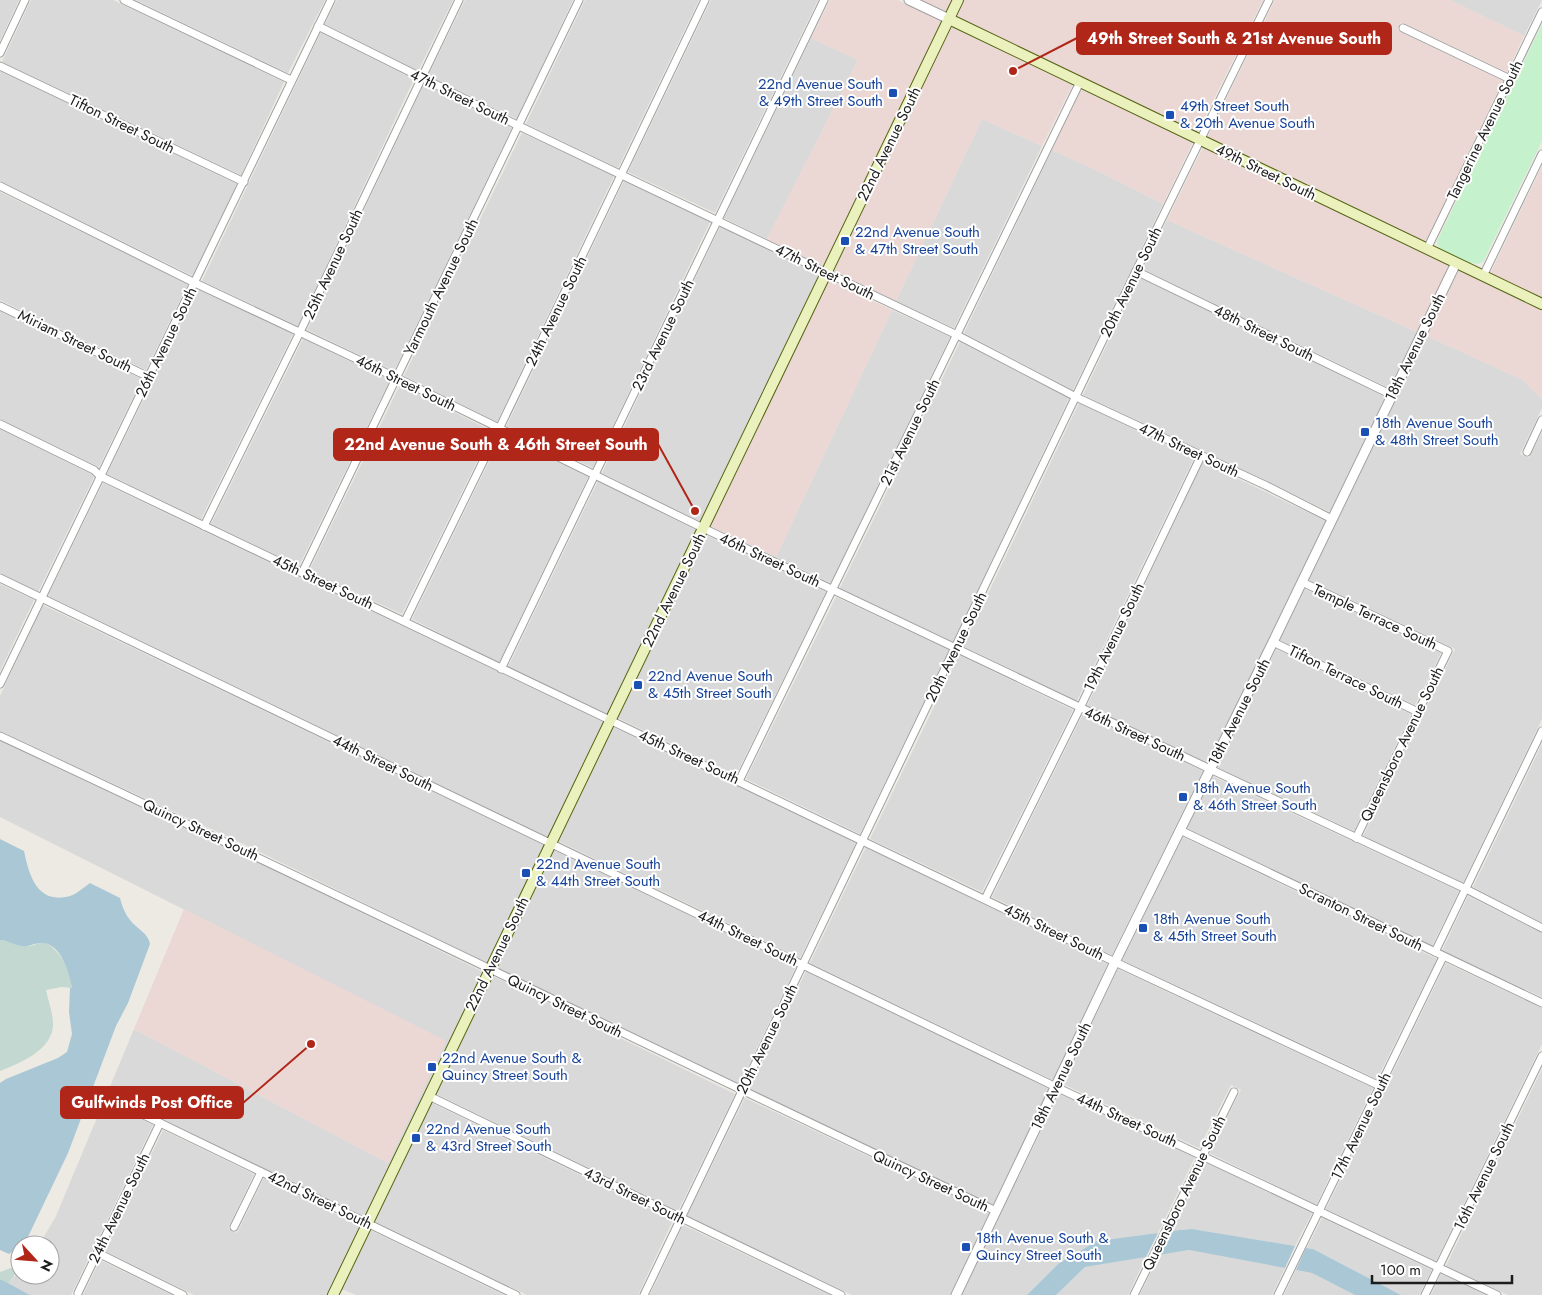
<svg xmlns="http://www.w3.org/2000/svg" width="1542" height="1295" viewBox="0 0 1542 1295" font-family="Jost,sans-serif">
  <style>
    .residential { fill: #dad9d9 }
    .commercial { fill: #ebd7d4 }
    .wetland { fill: #c2d8d0 }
    .park { fill: #c5f2cc }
    .water { fill: #a9c7d5 }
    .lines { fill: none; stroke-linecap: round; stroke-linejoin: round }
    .minor-casing { stroke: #a0a0a0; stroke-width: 9 }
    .tertiary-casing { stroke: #a0a0a0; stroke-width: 11 }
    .secondary-casing { stroke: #556412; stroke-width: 12 }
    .minor { stroke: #fff; stroke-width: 7 }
    .tertiary { stroke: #fff; stroke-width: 9 }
    .secondary { stroke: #eaf1bd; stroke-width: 10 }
    .transit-dot { fill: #1a4fb4; stroke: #fff; stroke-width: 2 }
    .labels { text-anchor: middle; stroke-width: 4; stroke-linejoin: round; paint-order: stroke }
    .transit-label { font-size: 15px; fill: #164399; stroke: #fff; text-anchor: start }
    .street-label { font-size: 15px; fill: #1c1c1c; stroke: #fff }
    .leader { fill: none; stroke: #b02619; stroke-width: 2 }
    .callout-dot { fill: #b02619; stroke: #fff; stroke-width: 2 }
    .callout { fill: #b02619; stroke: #b02619; stroke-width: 2 }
    .callout-label { font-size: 16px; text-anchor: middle; font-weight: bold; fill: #fff }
  </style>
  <rect width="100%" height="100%" fill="#eceae3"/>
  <g class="residential">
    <polygon points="0,0 19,0 0,41"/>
    <polygon points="31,0 113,0 284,82 241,175 2,62"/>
    <polygon points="136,0 325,0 288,73"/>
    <polygon points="337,0 453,0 418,71 325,24"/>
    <polygon points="465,0 573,0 517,119 428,76"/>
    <polygon points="585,0 699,0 618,168 526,124"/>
    <polygon points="711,0 818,0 715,213 628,172"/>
    <polygon points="1450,0 1542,0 1524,36"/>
    <polygon points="321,32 414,79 298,326 202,281"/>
    <polygon points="811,38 858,60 767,239 724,218"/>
    <polygon points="0,71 237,184 193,276 0,181"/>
    <polygon points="424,84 512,128 394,371 307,330"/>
    <polygon points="982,119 1042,146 954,328 896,301"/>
    <polygon points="522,133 614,176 497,422 404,376"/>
    <polygon points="1052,150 1098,171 1163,204 1073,390 964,333"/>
    <polygon points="624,181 710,222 593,468 506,427"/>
    <polygon points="0,192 188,284 146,370 0,300"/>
    <polygon points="1167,220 1417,332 1389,388 1143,269"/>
    <polygon points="720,227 820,275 701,522 602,473"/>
    <polygon points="1139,277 1385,397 1330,512 1269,482 1083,395"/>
    <polygon points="198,289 293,334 201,519 107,474"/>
    <polygon points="892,310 950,337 831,583 776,557"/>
    <polygon points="0,311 142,379 99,467 0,419"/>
    <polygon points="1427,336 1523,380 1542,399 1542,408 1520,454 1529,458 1542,433 1542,719 1463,883 1363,836 1455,649 1309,580"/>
    <polygon points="303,339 390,380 299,566 211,524"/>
    <polygon points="960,342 1069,398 953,642 840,588"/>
    <polygon points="400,385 492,431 402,614 309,571"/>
    <polygon points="1079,403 1194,458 1077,701 963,646"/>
    <polygon points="0,429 91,474 94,477 38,592 0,573"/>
    <polygon points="502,435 588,477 499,663 412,619"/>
    <polygon points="1203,462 1326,521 1269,640 1207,763 1087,706"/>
    <polygon points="598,481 696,530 608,714 508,667"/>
    <polygon points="103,483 603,722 548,837 48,596"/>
    <polygon points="706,535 771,567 772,566 826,592 736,775 618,718"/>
    <polygon points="0,584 34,600 0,671"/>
    <polygon points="1305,589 1441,653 1415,705 1280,640"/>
    <polygon points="836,597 949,650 860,834 746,779"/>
    <polygon points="43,605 544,845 487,963 235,840 0,731 0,696"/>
    <polygon points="1276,649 1411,714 1354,831 1217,767"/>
    <polygon points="959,655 1073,710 982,892 870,839"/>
    <polygon points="1083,714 1203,771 1112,955 992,897"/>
    <polygon points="613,727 856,843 800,958 558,841"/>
    <polygon points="0,741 231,849 483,972 364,1217 121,1099 117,1107 153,1125 71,1295 30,1295 8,1284 20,1269 20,1275 50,1275 50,1245 39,1245 56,1216 134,1029 388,1163 445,1041 0,817"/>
    <polygon points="1542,744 1542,923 1473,887"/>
    <polygon points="1212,776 1459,891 1432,946 1187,828"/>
    <polygon points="1183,837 1437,959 1377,1079 1122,960"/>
    <polygon points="866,847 1108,964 1053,1080 810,963"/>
    <polygon points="554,850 796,967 739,1085 497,968"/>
    <polygon points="1468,896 1542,933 1542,997 1442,951"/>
    <polygon points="1446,963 1542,1008 1542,1044 1436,1261 1326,1209"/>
    <polygon points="1118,969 1373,1088 1316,1205 1209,1153 1241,1090 1231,1085 1199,1148 1063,1084"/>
    <polygon points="806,971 1049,1089 993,1205 749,1090"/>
    <polygon points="493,976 735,1094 678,1211 436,1094"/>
    <polygon points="1542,1069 1542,1295 1508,1295 1446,1266"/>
    <polygon points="1059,1093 1195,1157 1158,1233 1097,1241 1058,1264 1027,1295 962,1295"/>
    <polygon points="745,1098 989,1213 950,1295 852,1295 687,1216"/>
    <polygon points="432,1103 673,1220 638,1295 527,1295 374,1221"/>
    <polygon points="163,1130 254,1174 228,1228 237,1233 264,1178 360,1226 327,1295 194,1295 105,1251"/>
    <polygon points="1205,1162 1312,1213 1295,1246 1192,1229 1171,1231"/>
    <polygon points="1322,1218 1432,1270 1419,1295 1401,1295 1313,1249 1307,1248"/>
    <polygon points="683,1225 830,1295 650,1295"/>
    <polygon points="370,1230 502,1294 505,1295 356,1295 344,1290 341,1291"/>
    <polygon points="1189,1250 1285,1268 1272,1295 1140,1295 1159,1255"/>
    <polygon points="1146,1257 1128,1295 1056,1295 1085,1267"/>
    <polygon points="100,1260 172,1295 83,1295"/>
    <polygon points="1296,1270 1312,1273 1355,1295 1284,1295"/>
    <polygon points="1441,1274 1486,1295 1431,1295"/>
  </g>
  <g class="commercial">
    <polygon points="830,0 898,0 942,21 824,266 767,239 858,60 811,38"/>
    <polygon points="920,0 952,0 947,12"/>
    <polygon points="964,0 1263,0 1197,133 956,17"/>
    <polygon points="1275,0 1450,0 1524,36 1507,72 1401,22 1397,30 1503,81 1425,243 1207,138"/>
    <polygon points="952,26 1073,84 1042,146 982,119 896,301 834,271"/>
    <polygon points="1082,88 1193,142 1163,204 1098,171 1052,150"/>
    <polygon points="1203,147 1449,265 1417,332 1167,220"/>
    <polygon points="1542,166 1542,299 1490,274"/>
    <polygon points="1459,270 1542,310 1542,399 1523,380 1427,336"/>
    <polygon points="829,280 892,310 776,557 710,526"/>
    <polygon points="184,909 446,1041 388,1163 134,1029"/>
  </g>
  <g class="wetland">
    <path d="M0 940C9 940 17 945 26 946 33 947 38 942 45 943 49 944 49 945 52 947 66 960 68 970 72 988L61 987 46 990C48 1000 53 1013 53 1024 53 1050 20 1063 0 1071Z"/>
    <polygon points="11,1268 18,1270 8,1284 0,1279 0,1272"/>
  </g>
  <path class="park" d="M1542 24V141L1483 262C1471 268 1443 255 1437 244V241Z"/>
  <g class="water">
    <path d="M0 839 24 851C29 875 37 905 70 896 77 894 84 887 90 883L120 898C122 906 125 914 130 920 136 928 149 934 150 944L128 1003 116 1026 68 1153 25 1243 20 1245V1247L9 1254 0 1250V1083L6 1079 58 1058 67 1052 72 1034 69 1012 70 988H72C69 973 61 942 41 943 34 943 29 947 22 946 14 945 8 940 0 940Z"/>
    <polygon points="1192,1229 1295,1246 1285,1268 1189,1250 1159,1255 1171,1231"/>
    <polygon points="1158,1233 1146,1257 1085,1267 1056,1295 1027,1295 1058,1264 1097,1241"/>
    <polygon points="1306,1248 1313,1249 1401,1295 1355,1295 1312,1273 1296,1270"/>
    <polygon points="0,1279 30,1295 0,1295"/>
  </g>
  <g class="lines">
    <g class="minor-casing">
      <g id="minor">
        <polyline points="124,0 291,80"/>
        <polyline points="318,26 519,126 957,335 1076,397 1267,486 1332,519"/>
        <polyline points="1403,28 1510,79"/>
        <polyline points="0,53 25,0"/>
        <polyline points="0,66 244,182"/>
        <polyline points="0,186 195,283 397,378 703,528 1210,769 1466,889 1542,928"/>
        <polyline points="1427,249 1542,12"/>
        <polyline points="1136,271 1392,395"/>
        <polyline points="1483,276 1542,154"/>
        <polyline points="0,306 149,377"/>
        <polyline points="0,424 94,470 100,476 1115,962 1380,1086"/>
        <polyline points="1527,452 1542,420"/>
        <polyline points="204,526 300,332 459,0"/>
        <polyline points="302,573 579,0"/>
        <polyline points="0,578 1056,1087 1497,1295"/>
        <polyline points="1302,582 1448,651 1356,838"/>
        <polyline points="405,621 499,429 705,0"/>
        <polyline points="1273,642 1418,712"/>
        <polyline points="501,669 824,0"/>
        <polyline points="0,684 331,0"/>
        <path d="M0 736C333 891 663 1054 996 1211"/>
        <polyline points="739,781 1080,82"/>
        <polyline points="1180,830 1542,1003"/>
        <polyline points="985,899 1080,708 1201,456"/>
        <polyline points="1435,952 1542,731"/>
        <polyline points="429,1096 841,1295"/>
        <polyline points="123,1105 516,1295"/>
        <polyline points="234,1227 261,1172"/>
        <polyline points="98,1253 183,1295"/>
        <polyline points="78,1293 160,1123"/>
        <polyline points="644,1295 1136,271 1269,0"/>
        <polyline points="1134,1295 1234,1092"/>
        <polyline points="1278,1295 1443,957"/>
        <polyline points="1425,1295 1542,1056"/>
      </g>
    </g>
    <g class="tertiary-casing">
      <g id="tertiary">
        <polyline points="909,0 949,19"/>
        <polyline points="956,1295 1115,962 1273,642 1456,263"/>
      </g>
    </g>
    <g class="secondary-casing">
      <g id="secondary">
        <polyline points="949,19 1542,304"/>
        <polyline points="333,1295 958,0"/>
      </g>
    </g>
    <use href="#minor" class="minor"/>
    <use href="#tertiary" class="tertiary"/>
    <use href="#secondary" class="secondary"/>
  </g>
  <g class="transit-dot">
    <rect x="888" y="88" width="10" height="10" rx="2.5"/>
    <rect x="1165" y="110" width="10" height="10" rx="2.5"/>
    <rect x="840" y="236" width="10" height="10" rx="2.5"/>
    <rect x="1360" y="427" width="10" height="10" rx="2.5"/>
    <rect x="633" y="680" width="10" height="10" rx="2.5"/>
    <rect x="1178" y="792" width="10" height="10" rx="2.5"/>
    <rect x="521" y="868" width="10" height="10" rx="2.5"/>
    <rect x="1138" y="923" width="10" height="10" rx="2.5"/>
    <rect x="427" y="1062" width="10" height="10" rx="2.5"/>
    <rect x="411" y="1133" width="10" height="10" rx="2.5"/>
    <rect x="961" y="1242" width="10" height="10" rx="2.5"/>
  </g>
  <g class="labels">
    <g class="transit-label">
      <text x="883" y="89" text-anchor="end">22nd Avenue South<tspan x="883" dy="17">&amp; 49th Street South</tspan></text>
      <text x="1180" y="111">49th Street South<tspan x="1180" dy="17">&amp; 20th Avenue South</tspan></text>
      <text x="855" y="237">22nd Avenue South<tspan x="855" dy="17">&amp; 47th Street South</tspan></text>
      <text x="1375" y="428">18th Avenue South<tspan x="1375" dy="17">&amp; 48th Street South</tspan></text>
      <text x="648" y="681">22nd Avenue South<tspan x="648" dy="17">&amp; 45th Street South</tspan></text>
      <text x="1193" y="793">18th Avenue South<tspan x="1193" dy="17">&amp; 46th Street South</tspan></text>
      <text x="536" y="869">22nd Avenue South<tspan x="536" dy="17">&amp; 44th Street South</tspan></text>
      <text x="1153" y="924">18th Avenue South<tspan x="1153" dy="17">&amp; 45th Street South</tspan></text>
      <text x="442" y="1063">22nd Avenue South &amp;<tspan x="442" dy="17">Quincy Street South</tspan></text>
      <text x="426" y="1134">22nd Avenue South<tspan x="426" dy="17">&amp; 43rd Street South</tspan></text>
      <text x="976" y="1243">18th Avenue South &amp;<tspan x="976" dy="17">Quincy Street South</tspan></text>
    </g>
    <g class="street-label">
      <text transform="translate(460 97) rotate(26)" y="5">47th Street South</text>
      <text transform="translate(122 124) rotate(26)" y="5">Tifton Street South</text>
      <text transform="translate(1485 130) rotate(-64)" y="5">Tangerine Avenue South</text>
      <text transform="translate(889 144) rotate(-64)" y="5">22nd Avenue South</text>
      <text transform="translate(1266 172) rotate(26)" y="5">49th Street South</text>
      <text transform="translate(333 264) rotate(-65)" y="5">25th Avenue South</text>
      <text transform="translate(825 272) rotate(26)" y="5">47th Street South</text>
      <text transform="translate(1131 282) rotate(-64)" y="5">20th Avenue South</text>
      <text transform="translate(441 287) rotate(-64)" y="5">Yarmouth Avenue South</text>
      <text transform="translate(556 311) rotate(-64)" y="5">24th Avenue South</text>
      <text transform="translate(1264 333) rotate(26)" y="5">48th Street South</text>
      <text transform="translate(663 335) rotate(-64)" y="5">23rd Avenue South</text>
      <text transform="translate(75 341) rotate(26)" y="5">Miriam Street South</text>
      <text transform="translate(166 342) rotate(-64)" y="5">26th Avenue South</text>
      <text transform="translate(1415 347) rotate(-64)" y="5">18th Avenue South</text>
      <text transform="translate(406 383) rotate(26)" y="5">46th Street South</text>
      <text transform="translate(910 432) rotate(-64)" y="5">21st Avenue South</text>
      <text transform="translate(1189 450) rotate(25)" y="5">47th Street South</text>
      <text transform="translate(770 560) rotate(25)" y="5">46th Street South</text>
      <text transform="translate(323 582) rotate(25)" y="5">45th Street South</text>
      <text transform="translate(674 590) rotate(-64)" y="5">22nd Avenue South</text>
      <text transform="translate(1375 617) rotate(25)" y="5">Temple Terrace South</text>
      <text transform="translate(1114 637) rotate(-64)" y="5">19th Avenue South</text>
      <text transform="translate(956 647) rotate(-64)" y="5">20th Avenue South</text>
      <text transform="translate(1346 677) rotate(26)" y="5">Tifton Terrace South</text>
      <text transform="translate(1239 712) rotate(-63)" y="5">18th Avenue South</text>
      <text transform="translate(1135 734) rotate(25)" y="5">46th Street South</text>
      <text transform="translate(1402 744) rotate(-64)" y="5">Queensboro Avenue South</text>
      <text transform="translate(689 757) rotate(25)" y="5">45th Street South</text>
      <text transform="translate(383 763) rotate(26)" y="5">44th Street South</text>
      <text transform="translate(201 830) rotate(25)" y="5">Quincy Street South</text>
      <text transform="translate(1361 917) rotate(26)" y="5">Scranton Street South</text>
      <text transform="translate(1054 932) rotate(26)" y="5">45th Street South</text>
      <text transform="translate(748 938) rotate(26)" y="5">44th Street South</text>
      <text transform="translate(497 954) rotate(-64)" y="5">22nd Avenue South</text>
      <text transform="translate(565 1006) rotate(26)" y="5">Quincy Street South</text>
      <text transform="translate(767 1039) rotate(-64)" y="5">20th Avenue South</text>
      <text transform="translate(1061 1076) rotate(-64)" y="5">18th Avenue South</text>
      <text transform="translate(1127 1120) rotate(25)" y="5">44th Street South</text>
      <text transform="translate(1361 1126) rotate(-64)" y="5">17th Avenue South</text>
      <text transform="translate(1484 1176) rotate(-64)" y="5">16th Avenue South</text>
      <text transform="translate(931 1181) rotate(25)" y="5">Quincy Street South</text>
      <text transform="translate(1184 1193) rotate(-64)" y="5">Queensboro Avenue South</text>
      <text transform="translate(635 1196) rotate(26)" y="5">43rd Street South</text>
      <text transform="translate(320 1200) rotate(26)" y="5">42nd Street South</text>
      <text transform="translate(119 1208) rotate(-64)" y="5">24th Avenue South</text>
    </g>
  </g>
  <path class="leader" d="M1013 71L1077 38M695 511L658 444M311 1044L243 1103"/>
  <g class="callout-dot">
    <circle cx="1013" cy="71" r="5"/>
    <circle cx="695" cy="511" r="5"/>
    <circle cx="311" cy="1044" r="5"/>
  </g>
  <g class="callout">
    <rect x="1077" y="23" width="314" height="31" rx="5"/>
    <rect x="334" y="429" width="324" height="31" rx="5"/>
    <rect x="61" y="1087" width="182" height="31" rx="5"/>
  </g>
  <g class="callout-label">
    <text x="1234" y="44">49th Street South &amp; 21st Avenue South</text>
    <text x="496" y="450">22nd Avenue South &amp; 46th Street South</text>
    <text x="152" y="1108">Gulfwinds Post Office</text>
  </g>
  <g transform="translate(35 1260) rotate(116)"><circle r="24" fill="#ffffff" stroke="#a4a4a4"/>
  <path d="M0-4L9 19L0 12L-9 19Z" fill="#b02619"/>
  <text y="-8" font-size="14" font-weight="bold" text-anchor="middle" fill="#1c1c1c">N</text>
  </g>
  <path d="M1372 1275v8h140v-8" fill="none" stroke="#1c1c1c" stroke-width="2.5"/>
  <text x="1380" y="1275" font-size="15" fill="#1c1c1c" stroke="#ffffff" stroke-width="4" paint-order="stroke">100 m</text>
</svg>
